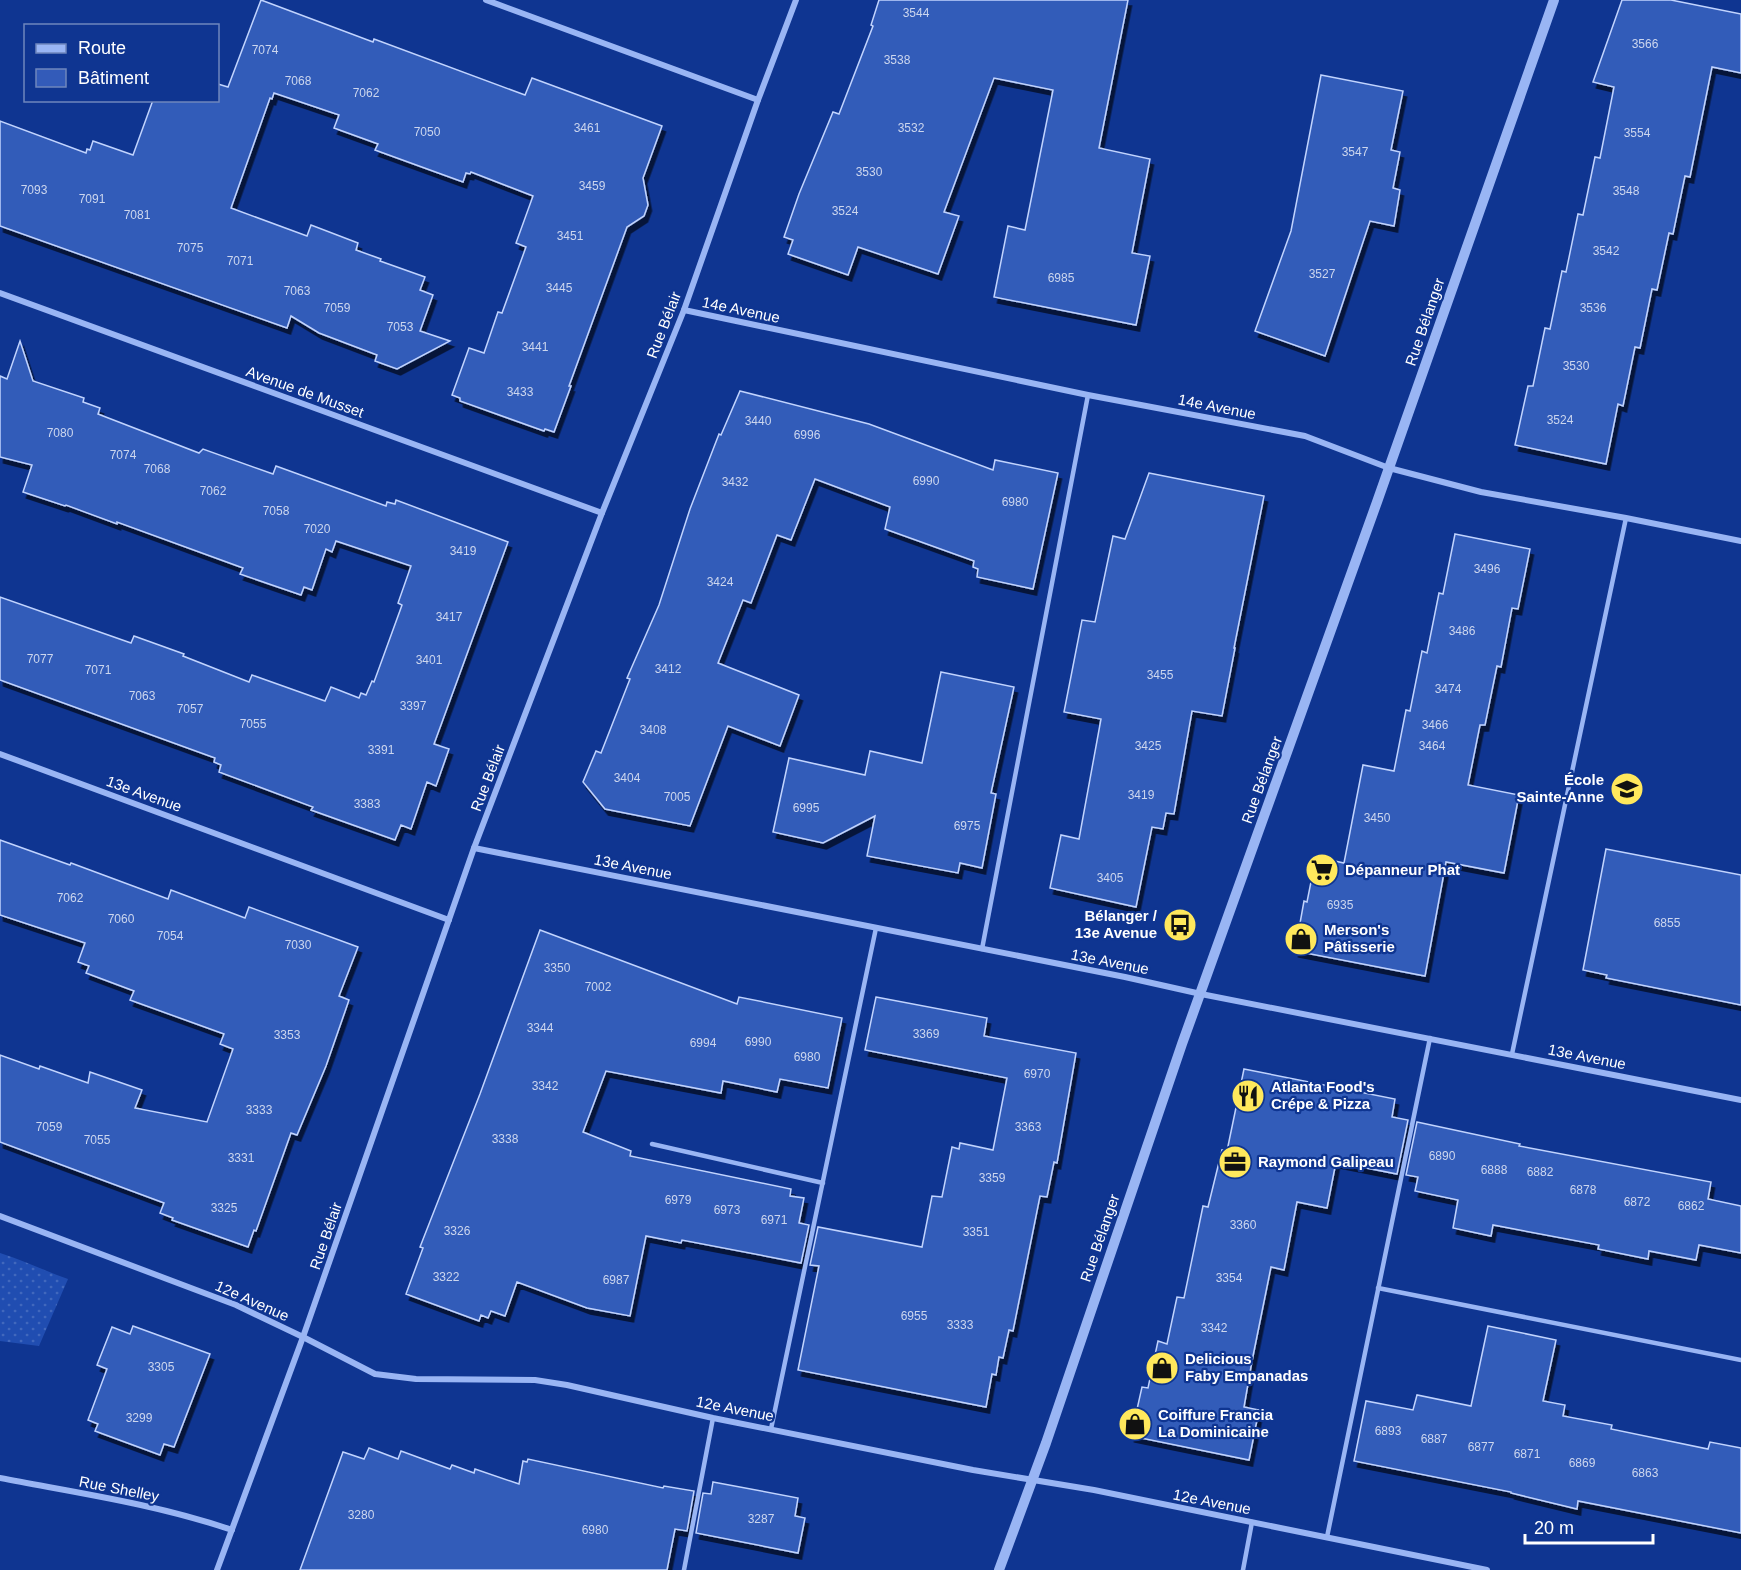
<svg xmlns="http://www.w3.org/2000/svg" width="1741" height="1570" viewBox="0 0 1741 1570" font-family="Helvetica,sans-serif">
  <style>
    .green { fill: url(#green-dots) }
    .building { fill: #335bb9; stroke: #c1d4fe; stroke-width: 1.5; filter: url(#shadow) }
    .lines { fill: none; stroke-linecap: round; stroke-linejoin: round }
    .service { stroke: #99b5f4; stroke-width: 4.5 }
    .minor { stroke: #99b5f4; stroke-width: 6 }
    .tertiary { stroke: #99b5f4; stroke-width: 10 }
    .labels { text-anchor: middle; stroke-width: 4.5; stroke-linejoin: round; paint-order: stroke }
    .number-label { font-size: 12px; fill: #ccd6ee }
    .street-label { font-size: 15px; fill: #fff; stroke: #0f3591 }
    .poi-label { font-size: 15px; font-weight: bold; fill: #fff; stroke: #0f3591; text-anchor: start }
  </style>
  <defs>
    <pattern id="green-dots" width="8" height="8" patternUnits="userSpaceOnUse" patternTransform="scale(1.5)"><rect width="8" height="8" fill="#204db1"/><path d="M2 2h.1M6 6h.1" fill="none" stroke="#4168bd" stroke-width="1.8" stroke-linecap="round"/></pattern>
    <filter id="shadow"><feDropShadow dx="3.5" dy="6" stdDeviation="0" flood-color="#0009"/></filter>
  </defs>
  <rect width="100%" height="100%" fill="#0f3591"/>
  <path class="green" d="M0 1253C23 1260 45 1271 68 1279L39 1346 0 1341Z"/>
  <g class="building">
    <polygon points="261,0 373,42 374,39 525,95 532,78 662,126 643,178 648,205 644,216 627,227 569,386 571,386 554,432 545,429 544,431 460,401 460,398 452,395 469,348 484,353 498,312 502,313 526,247 516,243 533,196 471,172 470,174 466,173 463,182 375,150 378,144 334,128 339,115 274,93 272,99 270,98 231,208 307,236 311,225 358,243 356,250 381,259 380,261 425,277 420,290 433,295 420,331 450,341 397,369 375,361 377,355 319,333 291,316 287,328 0,226 0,121 86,153 87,149 90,150 93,141 133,155 153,100 218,100 218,84 228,87"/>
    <polygon points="879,0 1128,0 1099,148 1150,159 1132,253 1150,256 1136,325 994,297 1008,226 1025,230 1053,90 994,78 944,212 959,216 938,274 858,247 848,275 788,254 793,240 784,237 799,194 833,112 839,114 873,26 871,25"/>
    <polygon points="1622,0 1671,0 1741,14 1741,73 1712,67 1690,177 1685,176 1673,234 1669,233 1657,290 1652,289 1640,348 1635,347 1623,406 1618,404 1606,464 1515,445 1528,386 1533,386 1545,328 1550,329 1562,271 1566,272 1578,214 1583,215 1595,157 1600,158 1614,87 1593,82"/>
    <polygon points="1321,75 1403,91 1391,150 1400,152 1393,188 1400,190 1394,226 1370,221 1325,356 1255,331 1291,231"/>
    <polygon points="20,341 33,381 84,398 83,402 100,408 98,414 199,453 203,449 273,474 276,466 386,506 387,502 395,504 396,500 508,542 434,744 449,749 436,786 427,782 411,829 401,825 395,840 311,810 313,807 219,772 221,765 214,762 215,758 0,680 0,597 131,643 134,636 184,654 183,656 249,682 252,675 325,701 331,687 359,698 361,693 366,695 372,681 374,682 402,605 398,603 411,566 336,541 332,552 326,549 312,590 304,587 301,595 240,574 243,568 117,522 117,524 66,505 65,506 23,492 32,465 0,457 0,376 7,379"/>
    <polygon points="740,391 869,424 993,470 995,460 1058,473 1033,589 977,577 978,569 973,567 974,561 885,529 890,507 815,479 791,540 777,535 751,603 743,600 718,663 799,695 780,746 728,726 690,826 605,809 583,782 596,751 601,753 630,679 627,678 659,605 690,509 719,434 721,435"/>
    <polygon points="1149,473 1264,496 1234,648 1235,648 1222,716 1192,711 1174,814 1166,813 1163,829 1152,827 1136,907 1050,888 1061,835 1079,839 1101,719 1064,712 1082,620 1095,622 1113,536 1125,539"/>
    <polygon points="1455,534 1530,549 1518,609 1512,608 1501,667 1497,666 1485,725 1480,725 1468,785 1519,795 1504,873 1446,862 1425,976 1295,951 1304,901 1307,902 1316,857 1344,863 1363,765 1394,771 1406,710 1410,711 1422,651 1427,653 1439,593 1443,594"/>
    <polygon points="941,672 1014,687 991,793 996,794 982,868 960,863 958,873 867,856 875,816 823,843 773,832 789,758 865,775 870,751 922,763"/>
    <polygon points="0,840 70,865 71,863 168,899 171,890 245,918 249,907 358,947 339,996 349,1000 326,1066 297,1135 291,1133 256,1231 254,1230 248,1247 172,1220 173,1218 160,1213 164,1203 0,1142 0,1055 39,1069 40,1066 88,1083 90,1072 142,1090 135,1108 207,1122 233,1049 220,1044 224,1034 130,1000 134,991 86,973 89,966 78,962 85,943 0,915"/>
    <polygon points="1606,849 1741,875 1741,1005 1606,978 1607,975 1583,970"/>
    <polygon points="540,930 737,1004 739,997 842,1018 828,1088 780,1079 777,1092 723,1081 721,1093 606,1071 583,1132 631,1151 630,1156 791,1189 790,1196 804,1198 799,1223 809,1225 801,1263 682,1240 681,1243 646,1236 630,1316 587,1308 517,1282 505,1316 491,1311 488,1318 481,1315 479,1321 406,1294 423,1248 420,1247 480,1094"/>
    <polygon points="876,997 987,1018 984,1036 1076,1053 1057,1163 1054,1162 1047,1197 1040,1196 1013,1331 1009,1330 1003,1358 999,1357 996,1375 992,1374 986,1407 798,1370 819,1266 810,1265 818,1227 922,1247 932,1196 942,1197 952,1147 959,1149 960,1143 993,1150 1007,1078 865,1050"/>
    <polygon points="1244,1069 1395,1099 1392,1117 1408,1120 1397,1174 1336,1162 1327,1208 1297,1202 1284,1270 1271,1267 1252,1361 1244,1407 1259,1410 1249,1460 1131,1436 1142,1387 1148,1388 1158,1341 1167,1344 1177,1297 1184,1298 1203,1206 1208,1207 1222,1150 1227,1151"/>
    <polygon points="1417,1122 1520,1144 1519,1146 1711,1182 1708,1199 1741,1206 1741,1253 1699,1245 1696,1260 1649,1251 1648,1259 1598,1249 1599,1245 1493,1225 1491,1236 1453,1228 1458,1200 1415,1191 1418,1177 1406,1175"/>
    <polygon points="133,1326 210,1354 174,1447 164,1444 160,1455 95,1431 98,1424 88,1420 107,1369 97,1365 112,1327 130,1334"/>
    <polygon points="1488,1326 1556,1340 1543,1401 1565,1405 1563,1416 1612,1425 1611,1429 1708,1449 1710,1442 1741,1448 1741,1533 1578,1501 1577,1509 1511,1493 1511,1492 1354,1461 1366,1401 1413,1410 1417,1395 1471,1406"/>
    <polygon points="369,1448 398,1459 401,1451 450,1469 452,1465 474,1473 475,1469 519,1484 523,1461 527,1462 528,1459 663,1488 664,1486 694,1491 687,1531 675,1529 667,1570 300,1570 343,1452 364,1459"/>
    <polygon points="713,1482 798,1498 795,1516 805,1518 798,1553 696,1533 703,1493 711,1494"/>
  </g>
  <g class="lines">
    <g class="service">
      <polyline points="982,949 1088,395"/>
      <polyline points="1512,1054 1626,518"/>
      <polyline points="652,1144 823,1183"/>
      <polyline points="1378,1288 1741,1360"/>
      <polyline points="771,1429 876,928"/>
      <polyline points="1327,1537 1430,1038"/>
      <polyline points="684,1570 713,1418"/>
      <polyline points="1243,1570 1252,1522"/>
    </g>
    <g class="minor">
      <polyline points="486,0 758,100"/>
      <polyline points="0,293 602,513"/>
      <polyline points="684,310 1088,395 1305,436 1389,468 1481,492 1626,518 1741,541"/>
      <polyline points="0,754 449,920"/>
      <polyline points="474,848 1125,977 1201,994 1741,1100"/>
      <polyline points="0,1216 236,1305 303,1337 375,1374 416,1379 535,1380 567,1385 713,1418 973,1470 1094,1490 1487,1570"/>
      <path d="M0 1478C78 1493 156 1504 232 1530"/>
      <polyline points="217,1570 303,1337 474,848 602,513 684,310 758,100 796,0"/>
    </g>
    <polyline class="tertiary" points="999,1570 1046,1443 1182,1044 1377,502 1554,0"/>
  </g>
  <defs>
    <g id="school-disc" transform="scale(1.725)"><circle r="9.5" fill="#ffe85c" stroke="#0f3591"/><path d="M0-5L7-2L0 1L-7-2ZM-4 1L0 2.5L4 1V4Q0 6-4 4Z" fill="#111"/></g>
    <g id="supermarket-disc" transform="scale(1.725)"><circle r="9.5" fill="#ffe85c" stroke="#0f3591"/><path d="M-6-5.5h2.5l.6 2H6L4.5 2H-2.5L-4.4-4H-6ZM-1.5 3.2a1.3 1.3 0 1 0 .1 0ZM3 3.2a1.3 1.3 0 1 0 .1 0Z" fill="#111"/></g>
    <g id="bus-disc" transform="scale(1.725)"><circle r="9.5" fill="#ffe85c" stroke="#0f3591"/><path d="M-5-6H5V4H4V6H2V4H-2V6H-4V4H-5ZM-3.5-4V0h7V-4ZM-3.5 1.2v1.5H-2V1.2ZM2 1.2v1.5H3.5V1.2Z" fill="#111"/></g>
    <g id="shop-disc" transform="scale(1.725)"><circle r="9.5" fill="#ffe85c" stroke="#0f3591"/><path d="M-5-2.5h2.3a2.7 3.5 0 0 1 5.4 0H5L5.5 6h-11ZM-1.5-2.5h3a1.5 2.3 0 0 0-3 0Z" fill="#111"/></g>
    <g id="restaurant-disc" transform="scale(1.725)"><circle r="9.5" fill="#ffe85c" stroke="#0f3591"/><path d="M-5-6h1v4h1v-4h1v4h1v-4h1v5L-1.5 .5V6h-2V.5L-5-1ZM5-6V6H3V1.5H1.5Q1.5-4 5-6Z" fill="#111"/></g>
    <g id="office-disc" transform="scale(1.725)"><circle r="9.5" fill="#ffe85c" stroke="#0f3591"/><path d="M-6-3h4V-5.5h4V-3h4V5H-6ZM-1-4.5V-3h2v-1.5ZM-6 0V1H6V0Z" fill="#111"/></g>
  </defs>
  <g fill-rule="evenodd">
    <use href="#school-disc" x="1627" y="789"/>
    <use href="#supermarket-disc" x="1322" y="870"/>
    <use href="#bus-disc" x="1180" y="925"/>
    <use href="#shop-disc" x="1301" y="939"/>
    <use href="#restaurant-disc" x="1248" y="1096"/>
    <use href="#office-disc" x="1235" y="1162"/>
    <use href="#shop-disc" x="1162" y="1368"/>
    <use href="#shop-disc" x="1135" y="1424"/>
  </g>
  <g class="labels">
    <g class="number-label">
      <text x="916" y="17">3544</text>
      <text x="1645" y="48">3566</text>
      <text x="265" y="54">7074</text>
      <text x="897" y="64">3538</text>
      <text x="298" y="85">7068</text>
      <text x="366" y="97">7062</text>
      <text x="587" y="132">3461</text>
      <text x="911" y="132">3532</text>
      <text x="427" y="136">7050</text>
      <text x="1637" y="137">3554</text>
      <text x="1355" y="156">3547</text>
      <text x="869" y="176">3530</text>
      <text x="592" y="190">3459</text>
      <text x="34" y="194">7093</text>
      <text x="1626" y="195">3548</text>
      <text x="92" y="203">7091</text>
      <text x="845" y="215">3524</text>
      <text x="137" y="219">7081</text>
      <text x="570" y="240">3451</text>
      <text x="190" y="252">7075</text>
      <text x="1606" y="255">3542</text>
      <text x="240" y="265">7071</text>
      <text x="1322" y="278">3527</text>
      <text x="1061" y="282">6985</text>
      <text x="559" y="292">3445</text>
      <text x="297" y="295">7063</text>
      <text x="337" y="312">7059</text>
      <text x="1593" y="312">3536</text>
      <text x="400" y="331">7053</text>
      <text x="535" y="351">3441</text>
      <text x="1576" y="370">3530</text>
      <text x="520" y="396">3433</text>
      <text x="1560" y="424">3524</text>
      <text x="758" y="425">3440</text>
      <text x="60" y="437">7080</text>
      <text x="807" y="439">6996</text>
      <text x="123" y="459">7074</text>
      <text x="157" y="473">7068</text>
      <text x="926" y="485">6990</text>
      <text x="735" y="486">3432</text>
      <text x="213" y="495">7062</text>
      <text x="1015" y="506">6980</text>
      <text x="276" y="515">7058</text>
      <text x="317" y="533">7020</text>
      <text x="463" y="555">3419</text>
      <text x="1487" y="573">3496</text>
      <text x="720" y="586">3424</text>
      <text x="449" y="621">3417</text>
      <text x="1462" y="635">3486</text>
      <text x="40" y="663">7077</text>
      <text x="429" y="664">3401</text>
      <text x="668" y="673">3412</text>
      <text x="98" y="674">7071</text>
      <text x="1160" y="679">3455</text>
      <text x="1448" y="693">3474</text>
      <text x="142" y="700">7063</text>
      <text x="413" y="710">3397</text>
      <text x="190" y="713">7057</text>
      <text x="253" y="728">7055</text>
      <text x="1435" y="729">3466</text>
      <text x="653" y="734">3408</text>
      <text x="1148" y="750">3425</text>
      <text x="1432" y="750">3464</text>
      <text x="381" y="754">3391</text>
      <text x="627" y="782">3404</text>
      <text x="1141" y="799">3419</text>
      <text x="677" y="801">7005</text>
      <text x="367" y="808">3383</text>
      <text x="806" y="812">6995</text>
      <text x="1377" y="822">3450</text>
      <text x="967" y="830">6975</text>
      <text x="1110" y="882">3405</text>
      <text x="70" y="902">7062</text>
      <text x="1340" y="909">6935</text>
      <text x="121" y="923">7060</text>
      <text x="1667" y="927">6855</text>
      <text x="170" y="940">7054</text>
      <text x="298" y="949">7030</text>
      <text x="557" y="972">3350</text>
      <text x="598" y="991">7002</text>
      <text x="540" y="1032">3344</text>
      <text x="926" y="1038">3369</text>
      <text x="287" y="1039">3353</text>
      <text x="758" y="1046">6990</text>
      <text x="703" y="1047">6994</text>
      <text x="807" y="1061">6980</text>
      <text x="1037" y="1078">6970</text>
      <text x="545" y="1090">3342</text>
      <text x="259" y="1114">3333</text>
      <text x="49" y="1131">7059</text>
      <text x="1028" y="1131">3363</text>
      <text x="505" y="1143">3338</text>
      <text x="97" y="1144">7055</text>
      <text x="1442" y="1160">6890</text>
      <text x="241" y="1162">3331</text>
      <text x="1494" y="1174">6888</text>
      <text x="1540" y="1176">6882</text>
      <text x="992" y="1182">3359</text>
      <text x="1583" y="1194">6878</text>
      <text x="678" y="1204">6979</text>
      <text x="1637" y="1206">6872</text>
      <text x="1691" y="1210">6862</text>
      <text x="224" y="1212">3325</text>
      <text x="727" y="1214">6973</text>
      <text x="774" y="1224">6971</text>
      <text x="1243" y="1229">3360</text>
      <text x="457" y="1235">3326</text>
      <text x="976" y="1236">3351</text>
      <text x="446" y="1281">3322</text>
      <text x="1229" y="1282">3354</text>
      <text x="616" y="1284">6987</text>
      <text x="914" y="1320">6955</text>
      <text x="960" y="1329">3333</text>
      <text x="1214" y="1332">3342</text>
      <text x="161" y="1371">3305</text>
      <text x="139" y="1422">3299</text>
      <text x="1388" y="1435">6893</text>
      <text x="1434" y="1443">6887</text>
      <text x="1481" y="1451">6877</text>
      <text x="1527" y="1458">6871</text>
      <text x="1582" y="1467">6869</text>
      <text x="1645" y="1477">6863</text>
      <text x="361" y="1519">3280</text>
      <text x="761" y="1523">3287</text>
      <text x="595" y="1534">6980</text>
    </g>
    <g class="street-label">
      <text transform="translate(741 310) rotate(12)" y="5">14e Avenue</text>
      <text transform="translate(1425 322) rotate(-71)" y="5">Rue Bélanger</text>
      <text transform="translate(664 325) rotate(-69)" y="5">Rue Bélair</text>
      <text transform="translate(305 392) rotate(20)" y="5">Avenue de Musset</text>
      <text transform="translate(1217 407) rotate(11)" y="5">14e Avenue</text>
      <text transform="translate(488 778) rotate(-69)" y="5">Rue Bélair</text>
      <text transform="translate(1262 780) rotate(-70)" y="5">Rue Bélanger</text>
      <text transform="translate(144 794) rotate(20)" y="5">13e Avenue</text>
      <text transform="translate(633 867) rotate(11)" y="5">13e Avenue</text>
      <text transform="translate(1110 962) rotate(11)" y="5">13e Avenue</text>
      <text transform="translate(1587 1057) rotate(11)" y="5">13e Avenue</text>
      <text transform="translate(326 1236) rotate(-71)" y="5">Rue Bélair</text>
      <text transform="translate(1100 1238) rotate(-71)" y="5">Rue Bélanger</text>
      <text transform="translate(252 1301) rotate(24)" y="5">12e Avenue</text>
      <text transform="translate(735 1409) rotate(11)" y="5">12e Avenue</text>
      <text transform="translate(119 1489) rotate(11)" y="5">Rue Shelley</text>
      <text transform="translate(1212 1502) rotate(11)" y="5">12e Avenue</text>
    </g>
    <g class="poi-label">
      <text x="1604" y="785" text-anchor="end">École<tspan x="1604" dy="17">Sainte-Anne</tspan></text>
      <text x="1345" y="875">Dépanneur Phat</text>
      <text x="1157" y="921" text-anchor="end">Bélanger /<tspan x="1157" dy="17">13e Avenue</tspan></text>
      <text x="1324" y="935">Merson's<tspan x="1324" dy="17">Pâtisserie</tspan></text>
      <text x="1271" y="1092">Atlanta Food's<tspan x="1271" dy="17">Crépe &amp; Pizza</tspan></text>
      <text x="1258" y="1167">Raymond Galipeau</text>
      <text x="1185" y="1364">Delicious<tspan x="1185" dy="17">Faby Empanadas</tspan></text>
      <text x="1158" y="1420">Coiffure Francia<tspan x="1158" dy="17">La Dominicaine</tspan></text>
    </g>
  </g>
  <rect x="24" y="24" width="195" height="78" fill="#0f3591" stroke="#6f86bd" stroke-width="1.5"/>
  <rect x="36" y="44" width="30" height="9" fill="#99b5f4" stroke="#6f86bd" stroke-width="1.5"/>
  <text x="78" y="54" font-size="18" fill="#ffffff">Route</text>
  <rect x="36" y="69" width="30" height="18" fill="#335bb9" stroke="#6f86bd" stroke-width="1.5"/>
  <text x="78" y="84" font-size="18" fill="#ffffff">Bâtiment</text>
  <path d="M1525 1534v9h128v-9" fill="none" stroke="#ffffff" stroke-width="3"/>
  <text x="1534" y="1534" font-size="18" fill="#ffffff" stroke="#0f3591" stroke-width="4.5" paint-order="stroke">20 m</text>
</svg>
